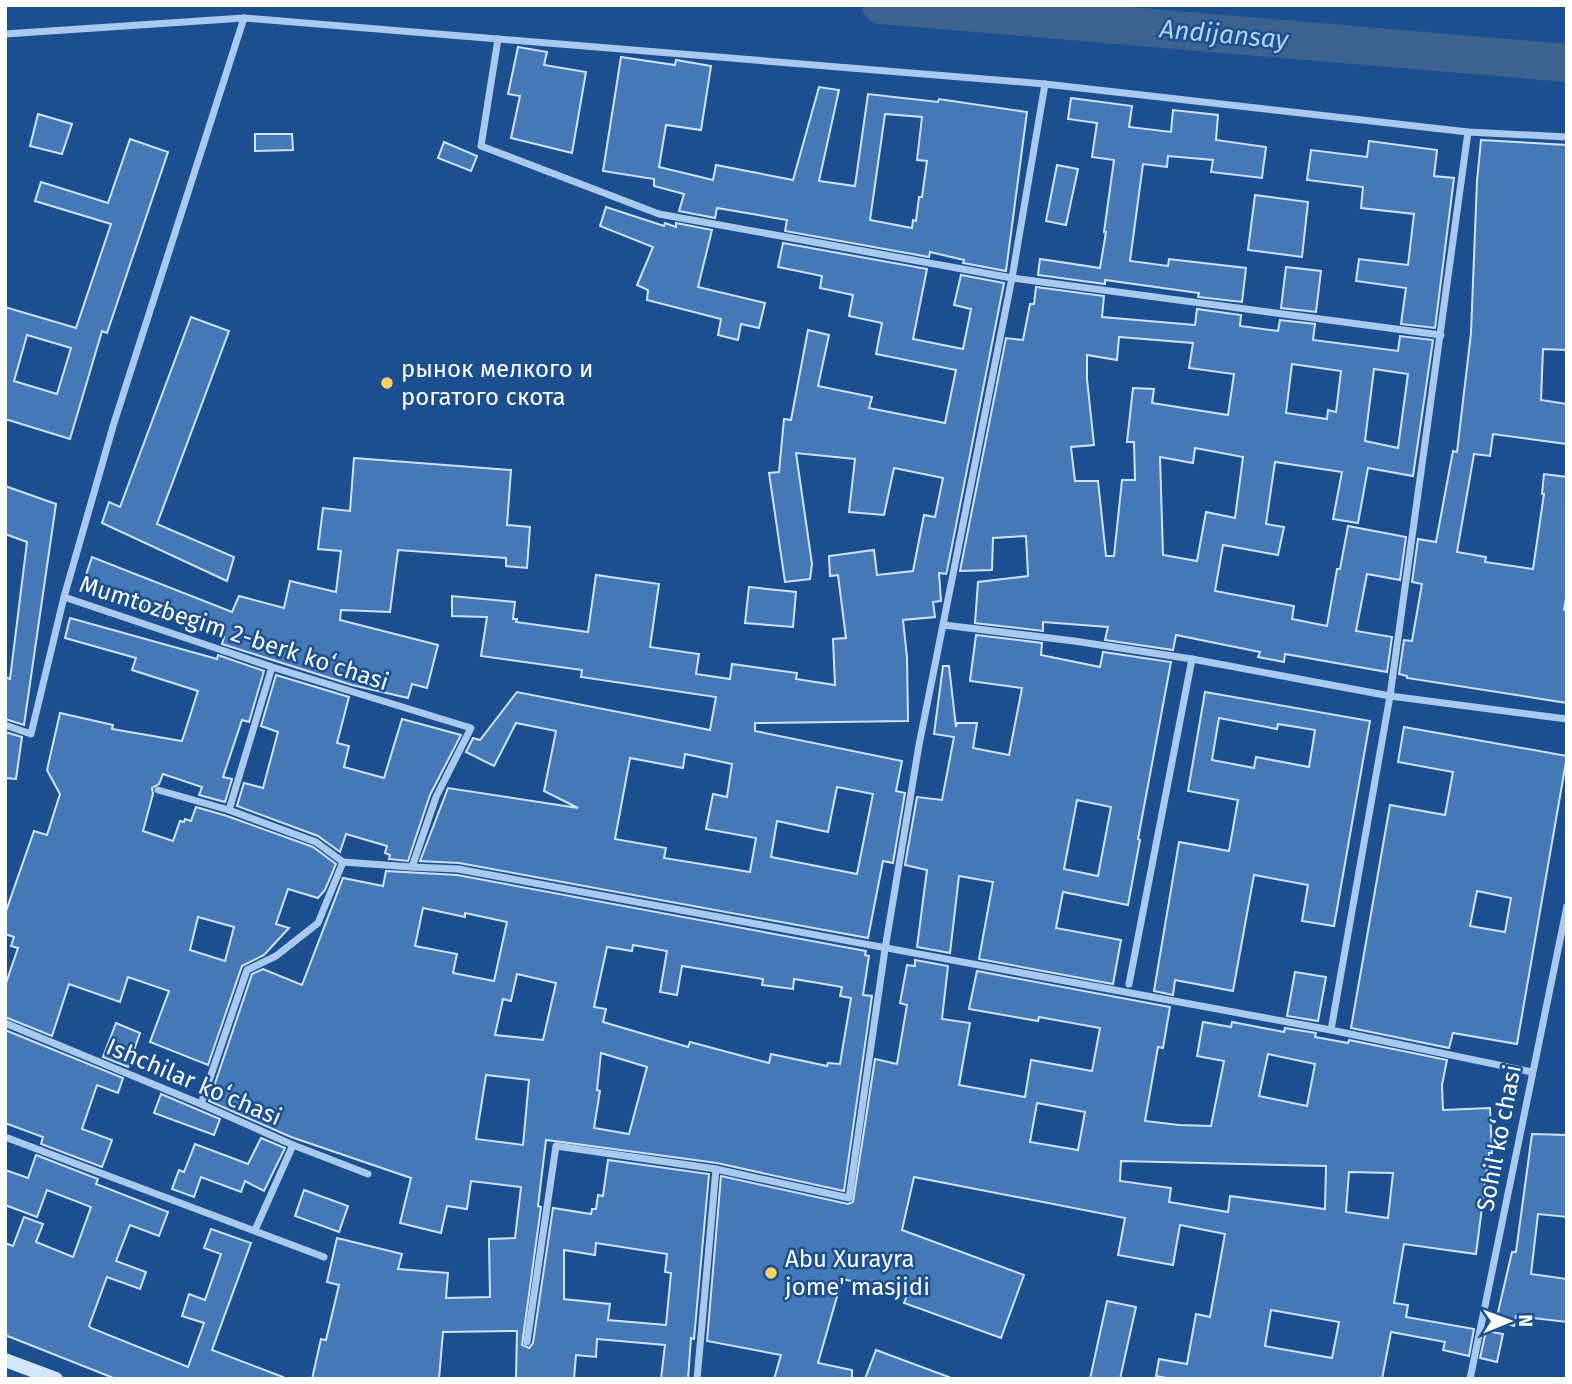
<svg xmlns="http://www.w3.org/2000/svg" width="1572" height="1384" viewBox="0 0 1572 1384" font-family="'Fira Sans',sans-serif">
  <style>
    .lines { fill: none; stroke-linecap: round; stroke-linejoin: round }
    .river { stroke: #3c6290; stroke-width: 38 }
    .building { fill: #4478b7; stroke: #cfe3fa; stroke-width: 2; fill-rule: evenodd }
    .minor { stroke: #a9c9ee; stroke-width: 7 }
    .secondary { stroke: #d6e6fa; stroke-width: 14 }
    .poi-dot { fill: #ffd166; stroke: #1b4f8f; stroke-width: 2.5 }
    .labels { text-anchor: middle; stroke-width: 5; stroke-linejoin: round; paint-order: stroke }
    .poi-label { font-size: 24px; fill: #fff; stroke: #1b4f8f; text-anchor: start }
    .street-label { font-size: 24px; fill: #fff; stroke: #1b4f8f }
    .water-label { font-size: 26px; font-style: italic; fill: #b5d3f5; stroke: #1b4f8f }
  </style>
  <rect width="100%" height="100%" fill="#1b4f8f"/>
  <g class="lines">
    <polyline class="river" points="881,5 1567,63"/>
  </g>
  <g class="building">
    <polygon points="518,47 547,52 544,65 586,72 572,153 511,138 520,96 508,94"/>
    <path d="M621 57 675 65 676 60 711 66 701 130 666 125 659 167 713 180 716 165 793 180 819 87 839 90 819 181 855 186 868 94 938 102 939 99 1027 112 1006 271 963 263 964 260 930 252 929 257 785 231 787 220 717 208 715 218 679 211 684 194 654 186V179L603 171ZM885 114 922 117 917 160 927 161 922 197H919L916 221 913 220 912 228 870 220Z"/>
    <polygon points="1071,98 1132,106 1129,127 1171,132 1173,110 1218,115 1216,140 1266,147 1262,178 1211,172 1213,160 1168,156 1167,167 1143,164 1130,261 1168,266 1169,259 1246,268 1242,302 1198,297 1199,293 1105,280 1105,284 1038,275 1040,259 1100,268 1106,232 1104,232 1114,160 1092,157 1097,123 1068,119"/>
    <polygon points="38,114 72,124 62,154 30,146"/>
    <polygon points="255,134 292,134 293,150 255,151"/>
    <path d="M130 139 168 152 107 333 102 331 70 439 5 419V307L76 328 111 224 35 201 41 182 108 203ZM27 335 71 348 57 394 14 381Z"/>
    <polygon points="1481,140 1567,145 1567,350 1543,349 1541,400 1567,404 1567,444 1493,434 1490,456 1474,454 1457,552 1486,557 1485,562 1533,569 1544,494 1542,494 1544,474 1567,477 1567,593 1564,610 1567,610 1567,703 1407,678 1407,676 1399,674 1404,640 1412,641 1422,584 1412,582 1418,539 1436,542 1453,451 1457,452 1471,333 1477,181"/>
    <polygon points="1369,141 1437,150 1434,176 1454,178 1435,328 1401,324 1406,288 1356,281 1359,259 1408,265 1414,214 1361,208 1363,187 1307,180 1311,150 1367,157"/>
    <polygon points="444,142 477,156 471,171 438,158"/>
    <polygon points="1057,165 1078,169 1066,225 1046,221"/>
    <polygon points="1255,195 1308,202 1302,257 1248,250"/>
    <polygon points="606,207 664,226 665,223 676,227 676,223 712,230 698,287 765,303 759,328 741,324 738,340 718,335 721,319 647,300 648,290 637,285 653,247 600,226"/>
    <path d="M783 243 927 269 913 339 963 349 971 309 954 305 961 275 1004 283 947 571 946 574 939 573 941 601 933 602 935 617 903 620 907 657 908 721 755 723V731L902 761 896 791 905 793 893 863 883 861 868 938 459 863 420 861 448 788 578 808 544 791 556 731 516 723 494 766 466 752 473 738 480 740 517 692 710 730 716 697 581 677 582 670 481 656 487 617 452 616V596L515 602 513 619H517L516 622 588 632 596 575 659 584 650 647 699 654 696 674 730 679 732 664 797 673 796 679 835 685 833 639 846 638 838 575 830 576 829 556 874 550 877 575 913 571 924 515 935 517 943 478 894 468 884 515 849 512 855 459 796 453 812 564 810 579 785 582 769 473 779 472 784 419 791 420 808 330 829 335 818 386 872 397 869 408 945 423 956 370 876 354 882 323 849 316 853 295 820 288 822 276 778 267ZM685 754 732 764 727 797 713 794 706 829 756 838 750 872 664 858 666 848 615 839 630 758 683 768ZM837 787 873 794 857 874 771 857 777 821 828 832Z"/>
    <polygon points="1286,267 1321,271 1316,312 1281,308"/>
    <path d="M1036 287 1104 296 1102 317 1195 325 1197 309 1241 315 1240 326 1278 331 1280 320 1315 324 1313 340 1398 351 1400 336 1433 340 1413 476 1368 468 1358 523 1333 519 1342 472 1275 462 1266 524 1284 527 1278 555 1223 545 1215 591 1294 606 1292 619 1327 626 1337 569H1340L1348 526 1406 537 1400 580 1367 574 1356 631 1392 637 1387 672 1285 654 1284 662 1258 657 1260 652 1176 635 1173 650 1105 640 1108 627 1043 622V631L975 623 978 582 1028 576 1026 536 993 538 992 570 960 571 1006 338 1023 340 1030 304H1034ZM1119 337 1193 343 1189 368 1234 374 1228 415 1152 403 1154 389 1133 388 1127 442H1134L1135 480H1122L1114 556H1106L1098 481H1075L1071 447 1094 445 1087 379V355L1117 360ZM1292 364 1341 371 1336 412 1328 410 1327 419 1286 413ZM1374 369 1408 374 1398 448 1365 441ZM1195 448 1243 457 1235 518 1206 512 1197 561 1163 555 1160 457 1193 463Z"/>
    <polygon points="191,317 229,331 157,524 234,557 227,581 102,523 109,502 120,507"/>
    <polygon points="354,458 511,470 507,525 530,527 527,568 506,566 506,558 398,550 390,612 341,610 340,620 438,645 427,688 412,684 408,698 352,685 222,644 224,637 83,584 92,557 232,612 239,596 284,608 290,581 336,592 341,551 318,549 323,508 350,511"/>
    <polygon points="5,486 56,504 24,725 5,719 5,677 10,679 27,542 5,534"/>
    <polygon points="749,587 796,592 793,627 745,623"/>
    <path d="M70 618 217 659 218 655 264 671 249 722 242 720 223 777 232 779 225 802 199 795 202 787 163 774 159 784 152 788 153 794 143 831 173 841 180 821 184 822 185 819 191 821 196 807 227 816 313 847 336 864 325 890 318 898 288 889 276 924 289 928 264 955 242 966 208 1065 150 1042 169 991 128 977 120 1002 69 984 52 1036 5 1017V986L18 948 11 946 14 937 5 934V914L34 831 47 835 60 794 47 770 60 713 113 725 112 729 182 741 198 691 132 670 136 658 65 638ZM198 917 234 927 225 961 190 950Z"/>
    <path d="M976 635 1042 643 1041 655 1100 667 1103 652 1171 662 1138 839 1140 840 1128 905 1063 892 1056 928 1121 940 1113 984 979 959 993 882 959 876 950 953 917 947 927 870 905 865 917 797 942 800 954 737 934 734 943 666H949L956 727 957 723H977L973 748 1009 755 1022 688 970 681ZM1077 800 1111 807 1098 876 1064 869Z"/>
    <polygon points="276,675 349,697 337,743 349,746 344,767 384,778 402,719 461,735 430,795 408,861 389,859 390,855 385,853 387,846 346,834 340,852 318,836 237,806 244,783 263,788 278,732 261,726"/>
    <path d="M1205 692 1370 721 1334 926 1302 921 1308 885 1254 875 1233 991 1175 980 1173 995 1154 991 1179 842 1229 851 1238 800 1188 791ZM1219 718 1277 729 1278 724 1315 730 1309 767 1256 757 1254 768 1212 760Z"/>
    <path d="M1404 727 1567 756 1517 1044 1453 1033 1449 1048 1351 1028 1390 805 1445 815 1453 772 1398 762ZM1477 891 1511 898 1505 932 1470 926Z"/>
    <polygon points="5,732 22,737 16,779 5,778"/>
    <path d="M386 871 457 875 866 951 865 955 869 956 863 995 872 996 844 1191 717 1163 546 1140 538 1206 541 1207 522 1345 529 1348 533 1343 553 1208 591 1214 592 1209H596L598 1195 603 1196 608 1160 709 1174 694 1339 691 1338 688 1379H661L665 1345 597 1339 596 1357 576 1355 574 1379H516L517 1331 443 1332 439 1379H312L321 1339 326 1340 339 1285 327 1282 337 1238 402 1254 398 1269 448 1273 446 1298 490 1297 489 1239 515 1238 521 1187 471 1181 467 1209 447 1206 441 1233 400 1223 411 1178 291 1137 209 1101 252 974 263 969 302 985 343 878 383 886ZM423 908 465 917V913L507 922 494 981 453 973 457 954 415 946ZM633 945 667 951 660 992 677 995 682 966 763 979 762 985 793 989 794 979 842 987 840 996 851 998 840 1064 828 1063 827 1066 771 1054 769 1063 690 1042 688 1047 603 1022 606 1009 594 1007 607 947 632 951ZM517 974 556 983 543 1040 495 1035 503 999 511 1001ZM601 1053 647 1067 629 1134 594 1128 600 1091 597 1090ZM486 1075 529 1080 523 1145 476 1139ZM596 1243 667 1254 665 1272 671 1273 666 1325 608 1320 610 1304 564 1299V1250L595 1255Z"/>
    <path d="M915 960 948 966 942 1019 970 1023 959 1085 1025 1097 1031 1060 1092 1071 1100 1028 1039 1017 1038 1021 969 1009 977 971 1170 1007 1163 1048 1158 1047 1145 1121 1179 1125 1211 1126 1224 1061 1197 1056 1203 1022 1231 1027 1232 1022 1284 1032 1285 1028 1316 1033 1315 1037 1348 1043 1349 1040 1447 1060 1442 1085 1443 1110 1490 1108 1492 1153H1489L1476 1254 1404 1244 1394 1303 1408 1305 1406 1317 1474 1329 1469 1356 1443 1350 1445 1342 1391 1332 1382 1379H1172L1156 1376 1159 1359 1187 1364 1196 1314 1210 1317 1225 1234 1180 1225 1173 1265 1118 1255 1125 1218 914 1177 902 1230 1024 1275 1001 1338 904 1303 908 1293 842 1279 818 1363 852 1370V1379H774L781 1355 707 1341 721 1176 848 1204 853 1202 875 1059 897 1064 907 1005 900 1003 907 965 915 966ZM1268 1054 1315 1064 1307 1106 1259 1096ZM1037 1103 1085 1112 1078 1150 1030 1142ZM1121 1161 1326 1166 1325 1209 1230 1196 1228 1212 1169 1202 1171 1188 1120 1181ZM1349 1172 1393 1173 1388 1218 1346 1212ZM1271 1310 1339 1322 1332 1358 1265 1346Z"/>
    <polygon points="1295,972 1326,977 1318,1021 1287,1016"/>
    <polygon points="116,1023 140,1033 128,1067 103,1057"/>
    <polygon points="5,1030 123,1078 118,1093 97,1085 82,1129 112,1140 102,1167 41,1144 43,1137 5,1123"/>
    <polygon points="161,1094 220,1119 214,1135 154,1113"/>
    <polygon points="1532,1134 1567,1135 1567,1217 1538,1214 1531,1274 1567,1279 1567,1322 1516,1316 1514,1326 1496,1321 1512,1252 1516,1252"/>
    <polygon points="261,1138 285,1148 264,1191 245,1181 241,1192 201,1177 194,1197 172,1189 179,1170 184,1172 195,1144 248,1164"/>
    <polygon points="36,1155 98,1179 96,1184 168,1212 159,1236 130,1225 116,1261 146,1272 140,1289 107,1277 89,1326 91,1328 188,1367 204,1323 182,1316 189,1294 205,1300 221,1254 204,1248 211,1229 251,1243 212,1350 283,1377 283,1379 116,1379 5,1335 5,1243 13,1246 24,1217 43,1224 36,1242 73,1257 91,1207 47,1190 37,1217 5,1205 5,1170 28,1178"/>
    <polygon points="304,1190 348,1206 339,1232 295,1216"/>
    <polygon points="1107,1301 1136,1307 1120,1379 1090,1379"/>
    <polygon points="1486,1331 1503,1334 1497,1362 1480,1358"/>
    <polygon points="876,1350 949,1377 948,1379 865,1379"/>
  </g>
  <g class="lines">
    <g class="minor">
      <polyline points="5,34 244,18"/>
      <polyline points="498,39 481,146 659,214 1012,278 1441,335"/>
      <polyline points="64,597 114,423 244,18 1045,84 1468,132 1567,137"/>
      <polyline points="944,625 1074,641 1192,659 1390,696 1567,719"/>
      <polyline points="5,725 31,734 64,597 272,667 471,728 436,797 412,867 458,869 1331,1030 1532,1072"/>
      <polyline points="158,790 229,810 316,842 343,862"/>
      <polyline points="229,810 272,667"/>
      <polyline points="1129,984 1192,659"/>
      <polyline points="5,1023 201,1104 293,1145 368,1174"/>
      <polyline points="1331,1030 1390,696 1468,132"/>
      <polyline points="201,1104 247,970 276,956 318,923 343,862 412,867"/>
      <polyline points="5,1137 324,1257"/>
      <polyline points="255,1230 293,1145"/>
      <polyline points="527,1342 556,1146 716,1169 849,1198 885,949 919,745 1012,278 1045,84"/>
      <polyline points="697,1379 716,1169"/>
      <polyline points="1470,1379 1567,906"/>
    </g>
    <polyline class="secondary" points="5,1360 56,1379"/>
  </g>
  <g class="poi-dot">
    <circle cx="387" cy="383" r="7"/>
    <circle cx="771" cy="1273" r="7"/>
  </g>
  <g class="labels">
    <g class="poi-label">
      <text x="401" y="377">рынок мелкого и<tspan x="401" dy="28">рогатого скота</tspan></text>
      <text x="785" y="1267">Abu Xurayra<tspan x="785" dy="28">jome' masjidi</tspan></text>
    </g>
    <g class="street-label">
      <text transform="translate(234 633) rotate(18)" y="8">Mumtozbegim 2-berk koʻchasi</text>
      <text transform="translate(194 1082) rotate(23)" y="8">Ishchilar koʻchasi</text>
      <text transform="translate(1499 1138) rotate(-79)" y="8">Sohil koʻchasi</text>
    </g>
    <g class="water-label">
      <text transform="translate(1224 34) rotate(5)" y="9">Andijansay</text>
    </g>
  </g>
  <rect width="1572" height="1384" fill="none" stroke="#ffffff" stroke-width="14"/>
  <g transform="translate(1509 1321) rotate(89)" stroke="#1b4f8f" stroke-width="5" paint-order="stroke">
  <path d="M0-5L12 26L0 18L-12 26Z" fill="#ffffff"/>
  <text y="-10" font-size="19" font-weight="bold" text-anchor="middle" fill="#ffffff">N</text>
  </g>
</svg>
